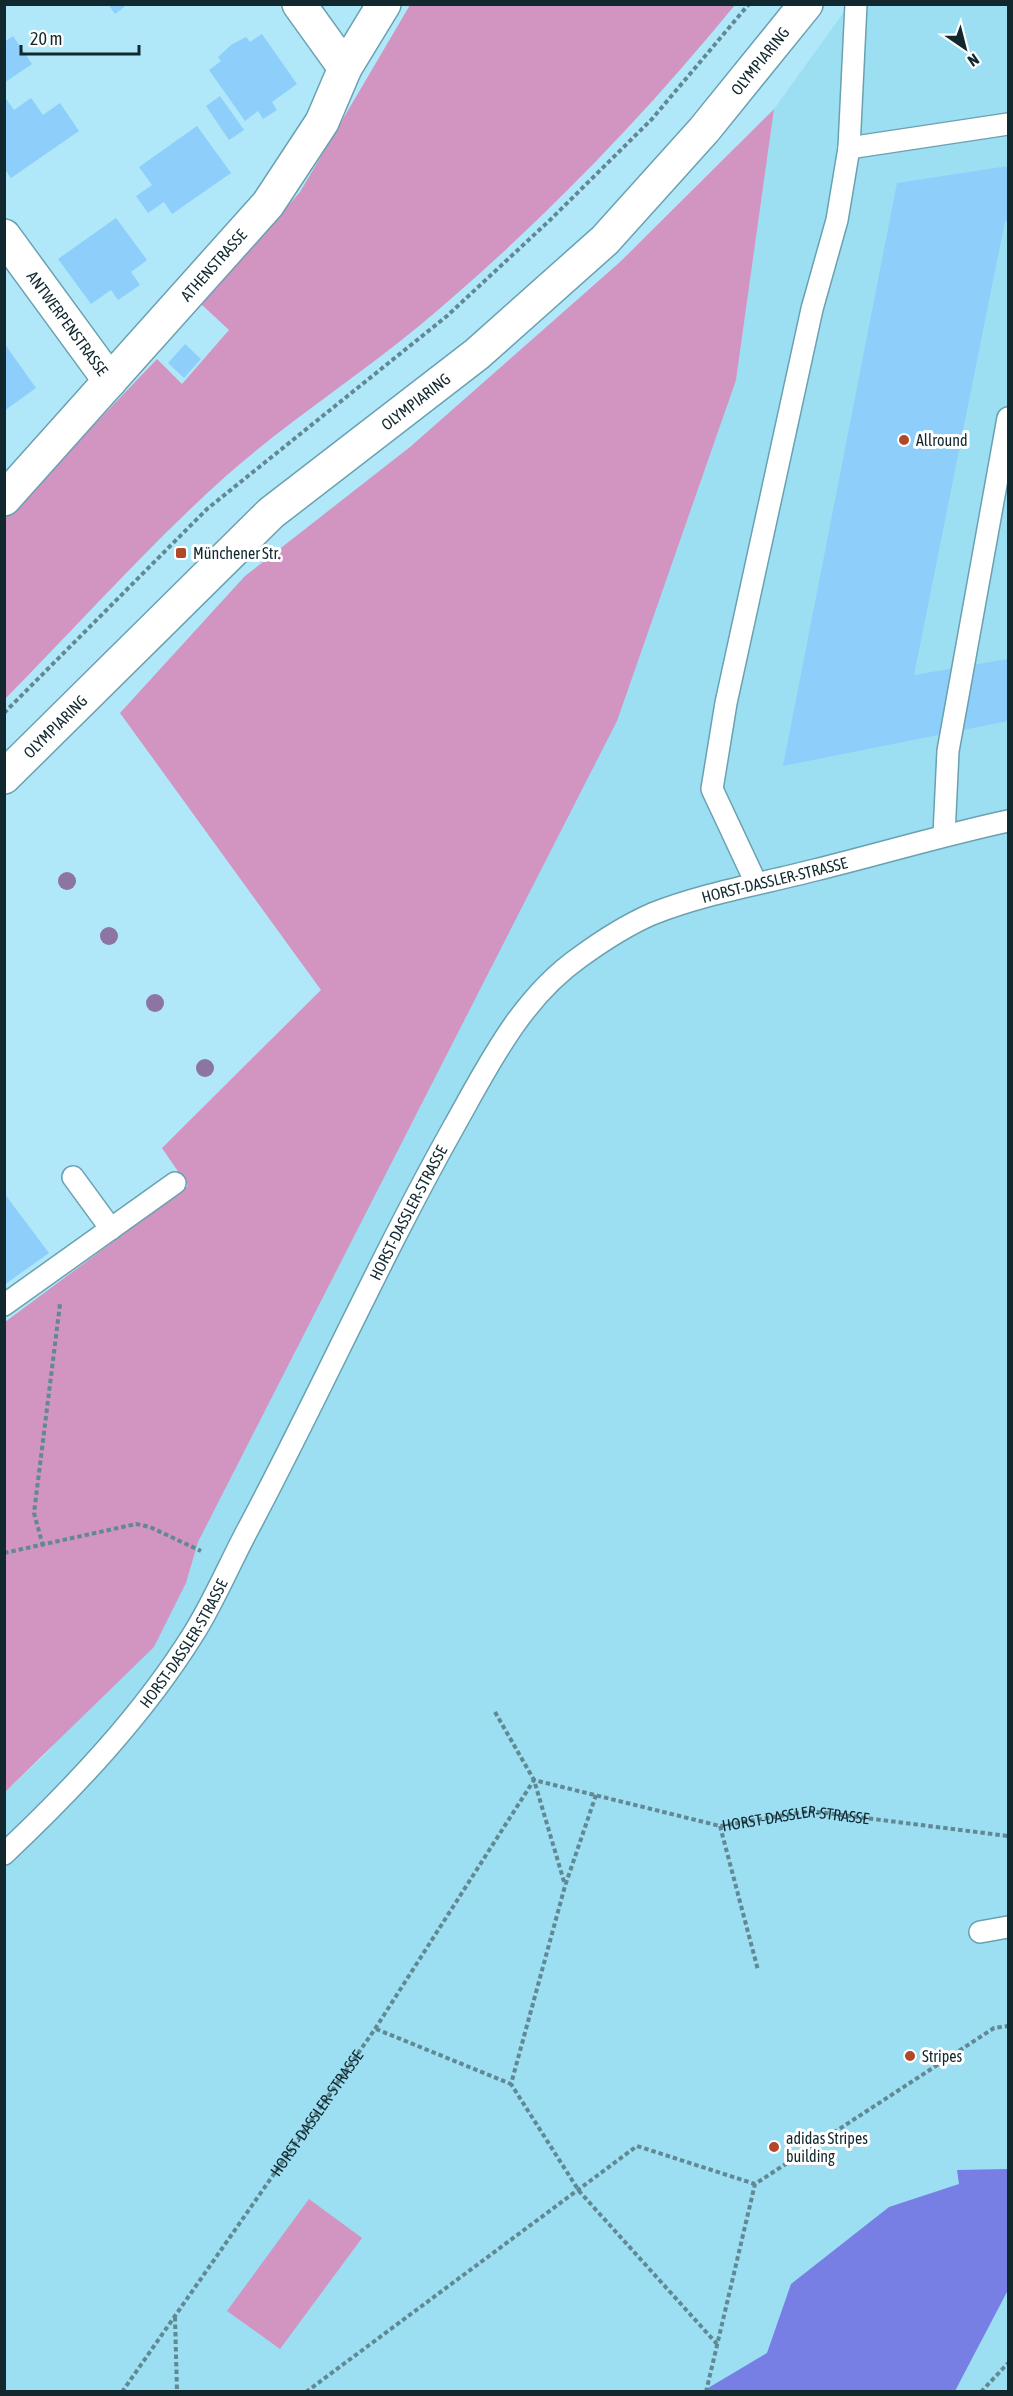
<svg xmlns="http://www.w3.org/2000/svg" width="1013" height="2396" viewBox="0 0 1013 2396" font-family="'Asap Condensed',sans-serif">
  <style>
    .built { fill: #9cdef2 }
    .green { fill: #d294c0 }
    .water { fill: #777fe5 }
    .building { fill: #8dcffa }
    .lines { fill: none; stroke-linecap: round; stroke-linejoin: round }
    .lane-casing { stroke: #6aa1b1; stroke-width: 24 }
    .street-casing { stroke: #6aa1b1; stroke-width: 36 }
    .path { stroke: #618994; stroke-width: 4; stroke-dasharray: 4.5 3; stroke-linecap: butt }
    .lane { stroke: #fff; stroke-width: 21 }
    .street { stroke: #fff; stroke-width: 33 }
    .tree { fill: #8c74a3 }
    .poi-dot { fill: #b14828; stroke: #fff; stroke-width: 2 }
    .labels { text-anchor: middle; stroke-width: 6; stroke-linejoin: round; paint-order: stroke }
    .street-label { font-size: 16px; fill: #11282e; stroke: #fff }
    .poi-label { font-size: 16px; fill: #11282e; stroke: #fff; text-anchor: start }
  </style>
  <rect width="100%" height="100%" fill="#b0e8f9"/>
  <polygon class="built" points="849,5 1008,5 1008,2391 5,2392 5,1792 47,1753 186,1583 198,1542 736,380 774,109"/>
  <g class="green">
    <path d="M410 5H735C640 121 534 230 419 326 356 378 287 422 226 476 148 546 78 625 5 699V518L157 359 182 384 229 330 201 304 300 192Z"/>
    <polygon points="774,109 736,380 617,721 198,1542 186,1583 154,1647 5,1792 5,1322 188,1186 162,1148 321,990 120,713 245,576 410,447 620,262"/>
    <polygon points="309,2199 362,2238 280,2349 227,2311"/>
  </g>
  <polygon class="water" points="1008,2169 1008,2290 955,2391 703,2391 767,2353 791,2284 889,2207 959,2184 957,2170"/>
  <g class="building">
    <polygon points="108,4 128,4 115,14"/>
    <polygon points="262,34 297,84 272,102 277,110 263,119 258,111 245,121 209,70 221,61 218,57 231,45 246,37 250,42"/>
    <polygon points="13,36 32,64 4,83 4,42"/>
    <polygon points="4,96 14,110 31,98 43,115 60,103 79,131 11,178 4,168"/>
    <polygon points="220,96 244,130 229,140 206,106"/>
    <polygon points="197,126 231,173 172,214 164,202 148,213 136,196 152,185 139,167"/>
    <polygon points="1008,166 1008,221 1005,221 914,675 1008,659 1008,721 783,766 897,183"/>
    <polygon points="116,218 147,260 131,272 140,285 118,300 111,290 91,304 58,259"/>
    <polygon points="4,343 36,388 4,411"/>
    <polygon points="185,344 201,359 184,378 168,363"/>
    <polygon points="4,1193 49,1253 4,1285"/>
  </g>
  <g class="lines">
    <g class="lane-casing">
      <g id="lane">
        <polyline points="849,148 1008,124"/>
        <polyline points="944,835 948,751 1008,418"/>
        <polyline points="756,883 712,789 726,703 812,309 837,220 849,148 856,4"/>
        <polyline points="73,1177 111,1229"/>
        <polyline points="4,1305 175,1183"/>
        <path id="s2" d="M4 1854C74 1788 143 1715 194 1633 214 1601 229 1565 247 1531 318 1398 379 1260 453 1128 488 1066 520 999 580 957 602 941 627 925 652 914 705 893 761 884 815 870 880 854 943 835 1008 821"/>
        <polyline points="980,1932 1008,1927"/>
      </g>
    </g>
    <g class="street-casing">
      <g id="street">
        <polyline points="299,4 345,68"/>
        <path id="s3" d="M4 236 110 381"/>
        <path id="s4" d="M4 499 268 204 322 122 345 68 384 4"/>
        <path id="s5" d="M4 777 271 513 477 354 605 240 704 130 806 4"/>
      </g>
    </g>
    <g class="path">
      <polyline points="4,713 207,509 447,316 550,220 652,119 749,4"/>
      <polyline points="43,1546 34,1513 60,1304"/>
      <polyline points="4,1553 136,1524 150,1527 201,1551"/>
      <polyline points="495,1712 534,1780 565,1885"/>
      <polyline points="596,1795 565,1886 511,2084 579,2191 717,2344"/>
      <polyline points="720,1826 758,1970"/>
      <polyline points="376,2029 511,2084"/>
      <polyline points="175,2317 177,2392"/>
      <path id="s1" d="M122 2392 375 2029 534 1780 720 1826 810 1811 1008 1836"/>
      <polyline points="306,2392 637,2146 755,2184"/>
      <polyline points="706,2392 755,2184 994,2028 1008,2026"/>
      <polyline points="981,2392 1008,2363"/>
    </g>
    <use href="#lane" class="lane"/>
    <use href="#street" class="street"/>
  </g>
  <g class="tree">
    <circle cx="67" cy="881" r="9"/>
    <circle cx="109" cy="936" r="9"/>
    <circle cx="155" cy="1003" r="9"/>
    <circle cx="205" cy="1068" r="9"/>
  </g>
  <g class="poi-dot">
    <circle cx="904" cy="440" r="6"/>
    <rect x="175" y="547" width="12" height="12" rx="3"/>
    <circle cx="910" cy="2056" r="6"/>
    <circle cx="774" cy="2147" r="6"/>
  </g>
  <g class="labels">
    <g class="street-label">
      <text dy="6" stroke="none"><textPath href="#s5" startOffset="1044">OLYMPIARING</textPath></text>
      <text dy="6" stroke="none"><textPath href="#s4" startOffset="314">ATHENSTRASSE</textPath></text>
      <text dy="6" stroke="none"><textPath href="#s3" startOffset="108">ANTWERPENSTRASSE</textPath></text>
      <text dy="6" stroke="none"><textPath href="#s5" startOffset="558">OLYMPIARING</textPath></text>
      <text dy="6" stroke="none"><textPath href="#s5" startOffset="72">OLYMPIARING</textPath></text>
      <text dy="6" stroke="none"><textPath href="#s2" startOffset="1286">HORST-DASSLER-STRASSE</textPath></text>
      <text dy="6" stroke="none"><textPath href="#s2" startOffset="764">HORST-DASSLER-STRASSE</textPath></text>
      <text dy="6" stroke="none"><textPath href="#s2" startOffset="278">HORST-DASSLER-STRASSE</textPath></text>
      <text dy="6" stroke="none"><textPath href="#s1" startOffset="1006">HORST-DASSLER-STRASSE</textPath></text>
      <text dy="6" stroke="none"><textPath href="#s1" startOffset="340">HORST-DASSLER-STRASSE</textPath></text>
    </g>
    <g class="poi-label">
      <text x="916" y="446">Allround</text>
      <text x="193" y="559">Münchener Str.</text>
      <text x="922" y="2062">Stripes</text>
      <text x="786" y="2144">adidas Stripes<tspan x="786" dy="18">building</tspan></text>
    </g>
  </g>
  <rect width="1013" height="2396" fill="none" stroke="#11282e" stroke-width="12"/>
  <g transform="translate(965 48) rotate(145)" stroke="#ffffff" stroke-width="4.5" paint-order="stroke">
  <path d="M0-4.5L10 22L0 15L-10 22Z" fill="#11282e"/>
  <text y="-9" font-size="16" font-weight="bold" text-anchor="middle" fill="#11282e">N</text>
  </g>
  <path d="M21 45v9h118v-9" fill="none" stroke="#11282e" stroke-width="3"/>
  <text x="30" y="45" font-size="18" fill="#11282e" stroke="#ffffff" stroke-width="4.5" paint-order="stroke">20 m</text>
</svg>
